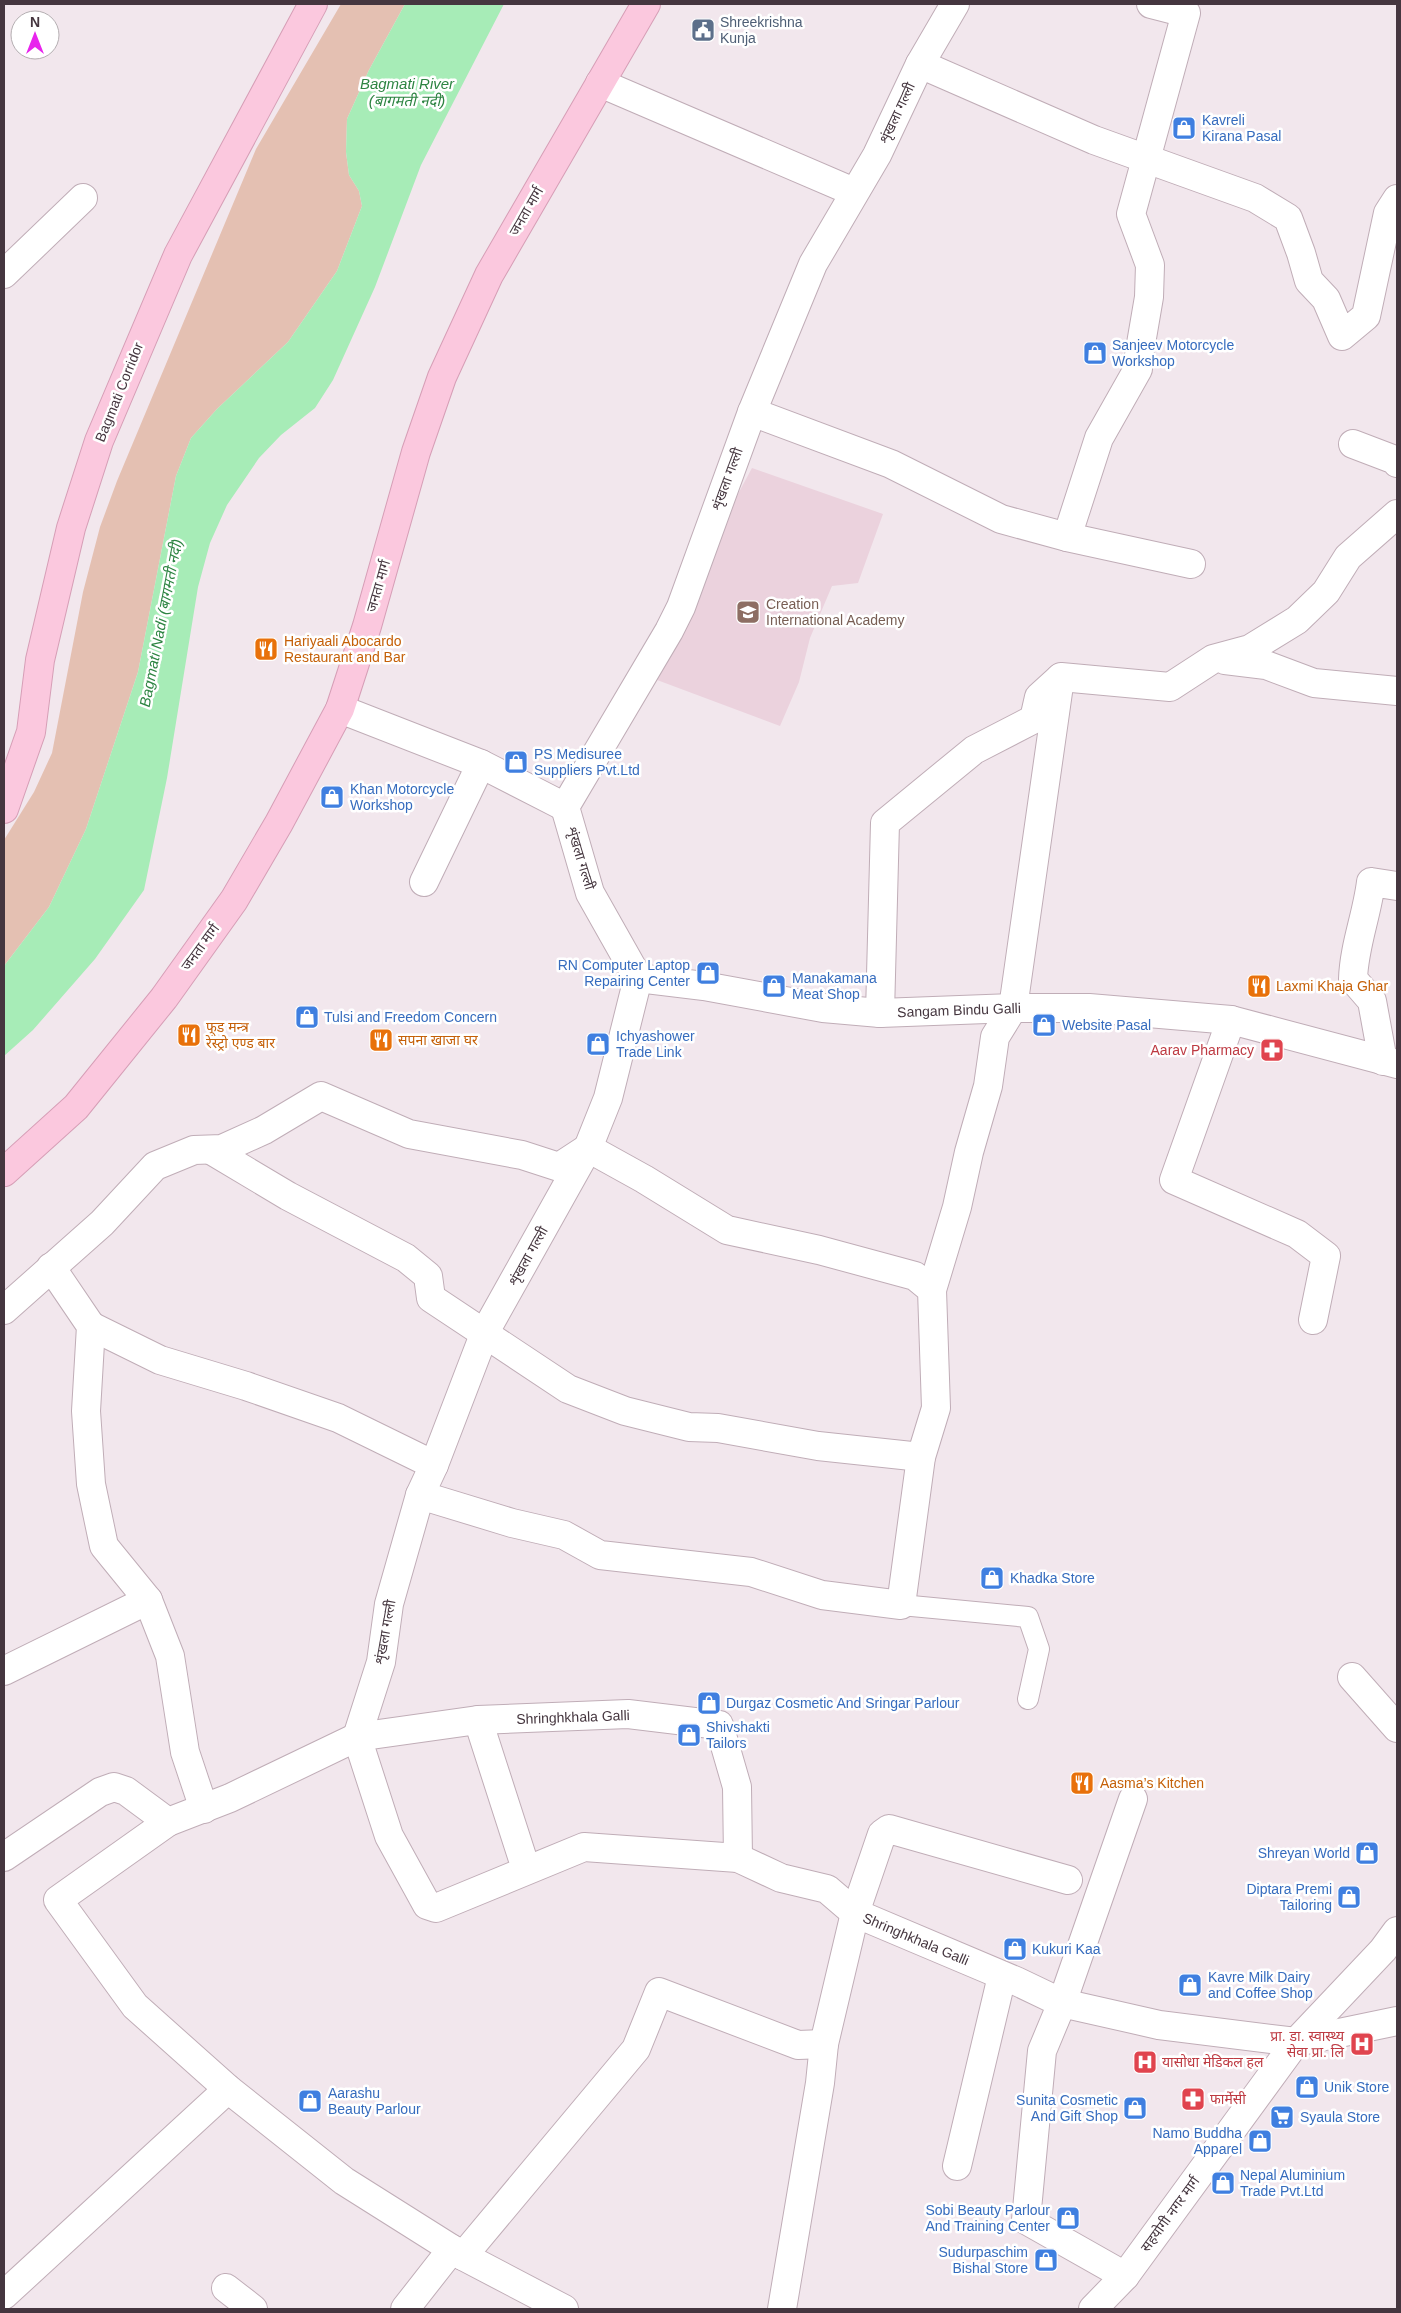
<svg xmlns="http://www.w3.org/2000/svg" width="1401" height="2313" viewBox="0 0 1401 2313" font-family="Helvetica,'Noto Sans Devanagari',sans-serif">
  <style>
    .education { fill: #ebd2dd }
    .green { fill: #e4c0b2 }
    .water { fill: #a7ecb7 }
    .lines { fill: none; stroke-linecap: round; stroke-linejoin: round }
    .service-casing { stroke: #c0adb7; stroke-width: 22 }
    .minor-casing { stroke: #c0adb7; stroke-width: 30 }
    .secondary-casing { stroke: #d69eb6; stroke-width: 30 }
    .service { stroke: #fff; stroke-width: 20 }
    .minor { stroke: #fff; stroke-width: 28 }
    .secondary { stroke: #fbc8de; stroke-width: 28 }
    .labels { text-anchor: middle; stroke-width: 5; stroke-linejoin: round; paint-order: stroke }
    .service-label { font-size: 14px; fill: #4e5e75; stroke: #fff; text-anchor: start }
    .street-label { font-size: 14px; fill: #45363f; stroke: #fff }
    .shop-label { font-size: 14px; fill: #366cbe; stroke: #fff; text-anchor: start }
    .education-label { font-size: 14px; fill: #785e54; stroke: #fff; text-anchor: start }
    .food-label { font-size: 14px; fill: #c56008; stroke: #fff; text-anchor: start }
    .health-label { font-size: 14px; fill: #be3a42; stroke: #fff; text-anchor: end }
    .water-label { font-size: 15px; font-style: italic; fill: #2d8442; stroke: #fff }
  </style>
  <rect width="100%" height="100%" fill="#f2e7ed"/>
  <polygon class="education" points="752,468 883,514 858,583 832,586 810,638 799,682 780,726 641,674"/>
  <polygon class="green" points="341,4 405,4 369,70 347,119 346,152 349,175 359,191 362,206 337,271 288,342 217,409 191,438 176,476 138,672 86,829 49,907 4,966 4,840 34,792 52,753 83,592 100,527 117,481 256,149"/>
  <polygon class="water" points="405,4 504,4 421,165 375,287 333,380 315,408 281,435 259,458 227,505 210,543 198,587 167,778 144,890 95,959 33,1030 4,1056 4,966 49,907 86,829 138,672 176,476 191,438 217,409 288,342 337,271 362,206 359,191 349,175 346,152 347,119 369,70"/>
  <g class="lines">
    <g class="service-casing">
      <polyline id="service" points="901,1605 1028,1617 1039,1649 1028,1699"/>
    </g>
    <g class="minor-casing">
      <g id="minor">
        <polyline points="920,64 1094,140 1255,198 1288,218 1301,253 1309,281 1326,299 1342,336 1366,316 1388,213 1397,199"/>
        <polyline points="600,83 854,192"/>
        <polyline points="4,274 83,198"/>
        <polyline points="1137,367 1149,297 1150,265 1131,214 1186,13 1151,4"/>
        <polyline points="752,412 891,464 1001,519 1067,537 1099,438 1138,369"/>
        <polyline points="1353,444 1395,460 1397,463"/>
        <polyline points="1067,537 1191,564"/>
        <polyline points="1225,660 1266,665 1314,683 1397,691"/>
        <polyline points="340,709 481,764 565,807"/>
        <polyline points="424,882 481,764"/>
        <polyline points="638,978 704,986 823,1008 880,1013 1013,1008 1089,1008 1231,1020 1397,1064"/>
        <polyline points="880,1013 885,823 974,750 1034,719 1039,697 1061,677 1170,687 1213,659 1250,649 1297,620 1326,592 1348,557 1397,514"/>
        <polyline points="1231,1020 1174,1180 1297,1234 1326,1256 1313,1320"/>
        <path d="M1383 1061 1372 1001 1353 979C1354 946 1367 915 1371 882L1397 886"/>
        <polyline points="211,1150 288,1196 406,1258 428,1276 431,1298 568,1389 625,1411 689,1427 718,1428 818,1446 921,1457"/>
        <polyline points="932,1290 957,1207 969,1152 988,1086 995,1037 1013,1008 1060,678"/>
        <polyline points="4,1310 102,1223 155,1166 194,1150 222,1149 264,1130 321,1096 409,1134 522,1155 559,1167 588,1148 644,1179 727,1230 819,1250 915,1276 932,1290 936,1408 921,1457 901,1605 822,1595 751,1572 600,1555 564,1535 512,1523 420,1495"/>
        <polyline points="91,1326 160,1360 246,1386 338,1418 434,1465"/>
        <polyline points="148,1600 170,1656 185,1752 204,1809"/>
        <polyline points="4,1671 148,1600 104,1546 91,1484 86,1411 91,1326 51,1267"/>
        <polyline points="1352,1677 1397,1728"/>
        <polyline points="478,1720 526,1869"/>
        <polyline points="168,1822 58,1900 135,2006 228,2089 344,2181 463,2256 564,2309"/>
        <polyline points="4,1857 100,1792 114,1787 126,1791 168,1822 230,1798 357,1737 389,1836 427,1905 436,1908 584,1847 738,1858 781,1878 827,1889 855,1913 1016,1981 1062,2003 1159,2025 1296,2042 1397,2021"/>
        <polyline points="738,1858 737,1787 719,1725 628,1714 478,1720 357,1737 381,1662 389,1604 420,1495 434,1465 485,1332 588,1148 608,1098 638,978 590,893 565,807 669,631 681,607 752,412 813,264 877,155 920,64 955,4"/>
        <polyline points="957,2166 1002,1976"/>
        <polyline points="463,2256 636,2049 659,1992 798,2045 824,2044"/>
        <polyline points="1125,2276 1026,2220 1042,2051 1062,2003 1133,1799"/>
        <polyline points="226,2288 253,2309"/>
        <polyline points="4,2295 228,2089"/>
        <polyline points="405,2309 452,2249"/>
        <polyline points="782,2309 820,2083 824,2044 855,1913 882,1834 889,1829 1068,1880"/>
        <polyline points="1093,2309 1125,2276 1296,2042 1383,1950 1397,1931"/>
      </g>
    </g>
    <g class="secondary-casing">
      <g id="secondary">
        <polyline points="4,809 31,732 40,660 71,528 99,441 178,255 313,4"/>
        <polyline points="4,1172 76,1107 164,998 234,900 279,823 340,709 367,626 416,452 442,377 489,275 646,4"/>
      </g>
    </g>
    <use href="#service" class="service"/>
    <use href="#minor" class="minor"/>
    <use href="#secondary" class="secondary"/>
  </g>
  <defs>
    <g id="civic-square" transform="scale(1.25)"><rect x="-9" y="-9" width="18" height="18" rx="4" fill="#5c6f8a" stroke="#fff"/><path d="M-.6-6.5H3V-4.5H.6V-3L4-1V1h2V6H-6V1h2V-1L-.6-3ZM-1.2 2.5V6h2.4V2.5Z" fill="#fff"/></g>
    <g id="shop-square" transform="scale(1.25)"><rect x="-9" y="-9" width="18" height="18" rx="4" fill="#3f7fe0" stroke="#fff"/><path d="M-5-2.5h2.3a2.7 3.5 0 0 1 5.4 0H5L5.5 6h-11ZM-1.5-2.5h3a1.5 2.3 0 0 0-3 0Z" fill="#fff"/></g>
    <g id="school-square" transform="scale(1.25)"><rect x="-9" y="-9" width="18" height="18" rx="4" fill="#8d6e63" stroke="#fff"/><path d="M0-5L7-2L0 1L-7-2ZM-4 1L0 2.5L4 1V4Q0 6-4 4Z" fill="#fff"/></g>
    <g id="restaurant-square" transform="scale(1.25)"><rect x="-9" y="-9" width="18" height="18" rx="4" fill="#e8710a" stroke="#fff"/><path d="M-5-6h1v4h1v-4h1v4h1v-4h1v5L-1.5 .5V6h-2V.5L-5-1ZM5-6V6H3V1.5H1.5Q1.5-4 5-6Z" fill="#fff"/></g>
    <g id="pharmacy-square" transform="scale(1.25)"><rect x="-9" y="-9" width="18" height="18" rx="4" fill="#e0444e" stroke="#fff"/><path d="M-2-6h4v4h4v4h-4v4h-4v-4h-4v-4h4Z" fill="#fff"/></g>
    <g id="hospital-square" transform="scale(1.25)"><rect x="-9" y="-9" width="18" height="18" rx="4" fill="#e0444e" stroke="#fff"/><path d="M-5-5h3v3.5h4V-5h3V5h-3V1.5h-4V5h-3Z" fill="#fff"/></g>
    <g id="supermarket-square" transform="scale(1.25)"><rect x="-9" y="-9" width="18" height="18" rx="4" fill="#3f7fe0" stroke="#fff"/><path d="M-6-5.5h2.5l.6 2H6L4.5 2H-2.5L-4.4-4H-6ZM-1.5 3.2a1.3 1.3 0 1 0 .1 0ZM3 3.2a1.3 1.3 0 1 0 .1 0Z" fill="#fff"/></g>
  </defs>
  <g fill-rule="evenodd">
    <use href="#civic-square" x="703" y="30"/>
    <use href="#shop-square" x="1184" y="128"/>
    <use href="#shop-square" x="1095" y="353"/>
    <use href="#school-square" x="748" y="612"/>
    <use href="#restaurant-square" x="266" y="649"/>
    <use href="#shop-square" x="516" y="762"/>
    <use href="#shop-square" x="332" y="797"/>
    <use href="#shop-square" x="708" y="973"/>
    <use href="#shop-square" x="774" y="986"/>
    <use href="#restaurant-square" x="1259" y="986"/>
    <use href="#shop-square" x="307" y="1017"/>
    <use href="#shop-square" x="1044" y="1025"/>
    <use href="#restaurant-square" x="189" y="1035"/>
    <use href="#restaurant-square" x="381" y="1040"/>
    <use href="#shop-square" x="598" y="1044"/>
    <use href="#pharmacy-square" x="1272" y="1050"/>
    <use href="#shop-square" x="992" y="1578"/>
    <use href="#shop-square" x="709" y="1703"/>
    <use href="#shop-square" x="689" y="1735"/>
    <use href="#restaurant-square" x="1082" y="1783"/>
    <use href="#shop-square" x="1367" y="1853"/>
    <use href="#shop-square" x="1349" y="1897"/>
    <use href="#shop-square" x="1015" y="1949"/>
    <use href="#shop-square" x="1190" y="1985"/>
    <use href="#hospital-square" x="1362" y="2044"/>
    <use href="#hospital-square" x="1145" y="2062"/>
    <use href="#shop-square" x="1307" y="2087"/>
    <use href="#pharmacy-square" x="1193" y="2099"/>
    <use href="#shop-square" x="310" y="2101"/>
    <use href="#shop-square" x="1135" y="2108"/>
    <use href="#supermarket-square" x="1282" y="2117"/>
    <use href="#shop-square" x="1260" y="2141"/>
    <use href="#shop-square" x="1223" y="2183"/>
    <use href="#shop-square" x="1068" y="2218"/>
    <use href="#shop-square" x="1046" y="2260"/>
  </g>
  <g class="labels">
    <g class="service-label">
      <text x="720" y="27">Shreekrishna<tspan x="720" dy="16">Kunja</tspan></text>
    </g>
    <g class="street-label">
      <text transform="translate(897 113) rotate(-65)" y="5">शृंखला गल्ली</text>
      <text transform="translate(526 211) rotate(-60)" y="5">जनता मार्ग</text>
      <text transform="translate(119 392) rotate(-68)" y="5">Bagmati Corridor</text>
      <text transform="translate(727 479) rotate(-70)" y="5">शृंखला गल्ली</text>
      <text transform="translate(378 586) rotate(-74)" y="5">जनता मार्ग</text>
      <text transform="translate(581 858) rotate(73)" y="5">शृंखला गल्ली</text>
      <text transform="translate(200 947) rotate(-54)" y="5">जनता मार्ग</text>
      <text transform="translate(959 1010) rotate(-2)" y="5">Sangam Bindu Galli</text>
      <text transform="translate(528 1256) rotate(-61)" y="5">शृंखला गल्ली</text>
      <text transform="translate(385 1632) rotate(-80)" y="5">शृंखला गल्ली</text>
      <text transform="translate(573 1717) rotate(-2)" y="5">Shringhkhala Galli</text>
      <text transform="translate(916 1939) rotate(23)" y="5">Shringhkhala Galli</text>
      <text transform="translate(1170 2214) rotate(-54)" y="5">सहयोगी नगर मार्ग</text>
    </g>
    <g class="shop-label">
      <text x="1202" y="125">Kavreli<tspan x="1202" dy="16">Kirana Pasal</tspan></text>
      <text x="1112" y="350">Sanjeev Motorcycle<tspan x="1112" dy="16">Workshop</tspan></text>
      <text x="534" y="759">PS Medisuree<tspan x="534" dy="16">Suppliers Pvt.Ltd</tspan></text>
      <text x="350" y="794">Khan Motorcycle<tspan x="350" dy="16">Workshop</tspan></text>
      <text x="690" y="970" text-anchor="end">RN Computer Laptop<tspan x="690" dy="16">Repairing Center</tspan></text>
      <text x="792" y="983">Manakamana<tspan x="792" dy="16">Meat Shop</tspan></text>
      <text x="324" y="1022">Tulsi and Freedom Concern</text>
      <text x="1062" y="1030">Website Pasal</text>
      <text x="616" y="1041">Ichyashower<tspan x="616" dy="16">Trade Link</tspan></text>
      <text x="1010" y="1583">Khadka Store</text>
      <text x="726" y="1708">Durgaz Cosmetic And Sringar Parlour</text>
      <text x="706" y="1732">Shivshakti<tspan x="706" dy="16">Tailors</tspan></text>
      <text x="1350" y="1858" text-anchor="end">Shreyan World</text>
      <text x="1332" y="1894" text-anchor="end">Diptara Premi<tspan x="1332" dy="16">Tailoring</tspan></text>
      <text x="1032" y="1954">Kukuri Kaa</text>
      <text x="1208" y="1982">Kavre Milk Dairy<tspan x="1208" dy="16">and Coffee Shop</tspan></text>
      <text x="1324" y="2092">Unik Store</text>
      <text x="328" y="2098">Aarashu<tspan x="328" dy="16">Beauty Parlour</tspan></text>
      <text x="1118" y="2105" text-anchor="end">Sunita Cosmetic<tspan x="1118" dy="16">And Gift Shop</tspan></text>
      <text x="1300" y="2122">Syaula Store</text>
      <text x="1242" y="2138" text-anchor="end">Namo Buddha<tspan x="1242" dy="16">Apparel</tspan></text>
      <text x="1240" y="2180">Nepal Aluminium<tspan x="1240" dy="16">Trade Pvt.Ltd</tspan></text>
      <text x="1050" y="2215" text-anchor="end">Sobi Beauty Parlour<tspan x="1050" dy="16">And Training Center</tspan></text>
      <text x="1028" y="2257" text-anchor="end">Sudurpaschim<tspan x="1028" dy="16">Bishal Store</tspan></text>
    </g>
    <g class="education-label">
      <text x="766" y="609">Creation<tspan x="766" dy="16">International Academy</tspan></text>
    </g>
    <g class="food-label">
      <text x="284" y="646">Hariyaali Abocardo<tspan x="284" dy="16">Restaurant and Bar</tspan></text>
      <text x="1276" y="991">Laxmi Khaja Ghar</text>
      <text x="206" y="1032">फूड मन्त्र<tspan x="206" dy="16">रेस्ट्रो एण्ड बार</tspan></text>
      <text x="398" y="1045">सपना खाजा घर</text>
      <text x="1100" y="1788">Aasma’s Kitchen</text>
    </g>
    <g class="health-label">
      <text x="1254" y="1055">Aarav Pharmacy</text>
      <text x="1344" y="2041">प्रा. डा. स्वास्थ्य<tspan x="1344" dy="16">सेवा प्रा. लि</tspan></text>
      <text x="1162" y="2067" text-anchor="start">यासोधा मेडिकल हल</text>
      <text x="1210" y="2104" text-anchor="start">फार्मेसी</text>
    </g>
    <g class="water-label">
      <text x="407" y="89">Bagmati River<tspan x="407" dy="17">(बागमती नदी)</tspan></text>
      <text transform="translate(161 623) rotate(-79)" y="5">Bagmati Nadi (बागमती नदी)</text>
    </g>
  </g>
  <rect width="1401" height="2313" fill="none" stroke="#45363f" stroke-width="10"/>
  <g transform="translate(35 35)"><circle r="24" fill="#ffffff" stroke="#b5afb2"/>
  <path d="M0-4L9 19L0 12L-9 19Z" fill="#e824ed"/>
  <text y="-8" font-size="14" font-weight="bold" text-anchor="middle" fill="#45363f">N</text>
  </g>
</svg>
